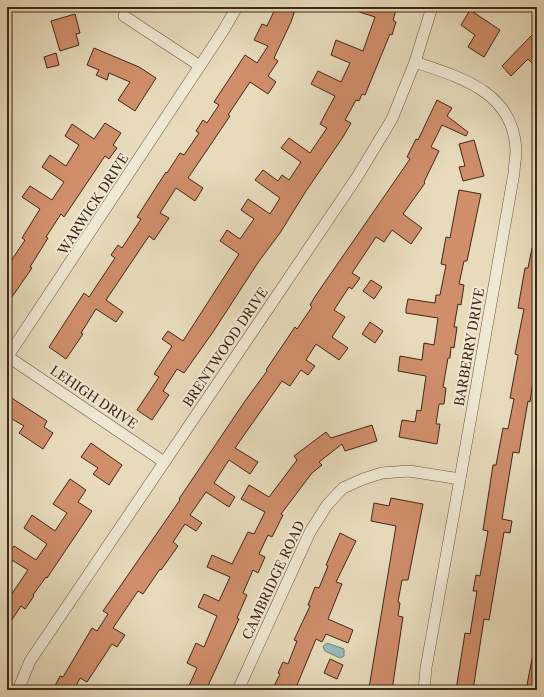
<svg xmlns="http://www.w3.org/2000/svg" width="544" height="697" viewBox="0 0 544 697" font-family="'Libre Caslon Text',serif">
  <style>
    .water { fill: #98bab7; stroke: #757f78 }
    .building { fill: #d08e6b; stroke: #402719 }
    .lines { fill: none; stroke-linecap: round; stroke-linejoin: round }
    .minor-casing { stroke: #6a5442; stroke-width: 12 }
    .minor { stroke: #efe8d3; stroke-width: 11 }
    .labels { text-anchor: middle; stroke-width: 4; stroke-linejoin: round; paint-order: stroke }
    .street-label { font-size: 13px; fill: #402719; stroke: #efe8d3 }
  </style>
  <rect width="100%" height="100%" fill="#e7dbbb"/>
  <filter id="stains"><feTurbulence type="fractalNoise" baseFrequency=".005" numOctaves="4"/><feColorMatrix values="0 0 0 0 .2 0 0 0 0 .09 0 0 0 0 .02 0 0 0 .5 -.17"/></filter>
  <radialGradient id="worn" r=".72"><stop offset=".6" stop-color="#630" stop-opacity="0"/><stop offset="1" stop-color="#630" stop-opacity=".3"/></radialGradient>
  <polygon class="water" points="327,643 344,649 344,656 340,658 325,651 323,646"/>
  <g class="building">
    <polygon points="276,7 296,7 291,22 274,58 278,61 268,76 276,82 268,94 250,82 228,115 230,116 188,178 203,188 195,201 176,188 160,213 169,218 154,240 149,236 106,300 123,312 116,322 96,309 81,333 83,334 66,359 49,347 84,293 89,297 115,258 111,255 118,245 122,248 141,219 137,217 166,172 167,173 180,153 184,155 199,133 196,131 203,120 207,123 219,105 214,102 245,55 257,63 268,46 254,40 262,24 267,26"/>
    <polygon points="350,7 397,7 393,20 396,22 392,35 390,34 365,95 362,94 359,101 356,100 345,120 351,123 343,137 306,191 280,233 259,261 213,332 184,373 177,369 163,391 169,395 152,420 137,410 159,377 154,374 172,346 162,339 168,331 183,341 239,254 220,241 227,230 240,239 254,219 241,210 248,199 270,214 280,198 255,180 263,170 278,181 282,175 289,180 301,162 281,148 289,138 310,153 327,128 320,124 335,96 311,84 318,71 341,82 350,63 331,55 336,40 363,51 375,17 350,9"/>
    <polygon points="470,10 500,30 484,57 468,47 475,35 461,25"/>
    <polygon points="75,14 80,33 76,34 79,45 60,51 51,21"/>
    <polygon points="532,35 537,40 537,68 528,59 511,76 502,66"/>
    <polygon points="94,48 139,67 156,78 135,111 118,100 130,82 109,73 107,80 96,75 99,70 87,65"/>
    <polygon points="56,53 59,65 47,68 44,57"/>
    <polygon points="437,100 452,108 447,116 468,132 466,136 442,125 431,147 439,151 424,182 425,183 403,214 422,228 411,244 392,230 384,242 376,237 352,273 360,278 352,289 349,287 334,310 345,317 332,337 348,348 339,360 316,344 306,360 315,366 308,375 301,370 290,386 282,381 235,448 258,462 250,474 229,460 214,483 235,497 229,507 206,492 190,515 202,523 196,531 185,524 173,542 178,546 161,570 160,569 143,594 138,591 113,628 125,635 117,647 112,644 87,682 80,678 74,690 53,690 60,676 63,677 92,628 97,631 108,614 103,611 180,500 179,499 245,401 267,371 266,370 295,327 297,329 312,307 310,305 316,295 410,159 407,157 416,139 418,140"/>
    <polygon points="105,123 121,133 113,145 117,148 109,159 105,156 64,217 61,214 46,237 48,238 30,267 32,268 7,304 7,267 25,240 22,238 40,209 22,197 30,186 52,200 64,182 42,167 50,155 66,166 79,145 65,136 72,124 94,139"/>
    <polygon points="474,140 484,176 463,181 459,167 465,166 459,144"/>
    <polygon points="459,190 481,194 467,261 464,261 459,284 464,285 461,305 458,304 454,327 457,327 454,348 451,347 450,358 448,358 443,387 446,388 444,404 439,404 436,424 440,424 437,444 399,437 402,420 415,422 417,410 421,411 426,376 398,371 400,356 422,360 424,343 434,345 438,318 406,313 406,309 408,299 435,303 436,295 440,295 446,265 441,264 446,237 450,238"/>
    <polygon points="532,248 537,249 537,352 530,402 528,401 519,453 513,452 502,519 512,521 510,533 504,532 489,620 484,619 473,690 456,690 465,633 470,634 477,591 473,591 476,575 480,576 488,531 483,530 493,465 496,465 503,428 508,429 514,399 510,398 518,355 515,354 524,309 518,308 525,268 528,268"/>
    <polygon points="371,280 382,287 374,299 363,291"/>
    <polygon points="370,322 383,331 375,343 362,334"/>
    <polygon points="7,395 47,421 44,427 53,433 43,449 19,433 24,426 7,416"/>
    <polygon points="372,425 377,441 345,451 342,444 319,462 322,465 312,473 281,514 283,515 272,537 268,535 259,554 265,557 258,573 253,570 243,593 247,595 237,618 239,619 206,690 187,690 197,668 187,663 196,643 204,647 217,616 198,607 204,594 219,601 230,577 207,567 212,555 232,564 248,532 254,534 265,512 241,499 249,485 269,497 297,460 294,456 326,432 331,438"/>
    <polygon points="91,443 122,465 109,485 93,474 98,468 81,457"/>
    <polygon points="70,479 86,490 78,502 92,511 47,578 46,577 33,595 34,596 25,609 21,606 7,627 7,601 28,570 7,557 14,546 36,560 47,544 24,528 32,515 55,531 67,513 53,504"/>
    <polygon points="391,498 423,504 408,580 402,580 398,602 400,603 398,616 403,617 392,690 379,690 369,688 396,526 371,521 374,503 389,506"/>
    <polygon points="340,533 356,541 336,582 342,584 328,619 353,630 348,643 326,634 322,642 316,639 295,690 272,690 280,674 278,673 283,662 288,664 297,641 294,640 310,606 308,605 315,587 319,588 328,566 326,565"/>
    <polygon points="330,659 343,665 337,679 324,673"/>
    <polygon points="532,659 537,659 537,690 526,690"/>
  </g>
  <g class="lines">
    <g class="minor-casing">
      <g id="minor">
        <polyline points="124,16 200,66"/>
        <path d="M415 62C462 78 514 92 516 151 516 158 514 166 514 173L460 479 426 668 424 690"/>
        <polyline points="7,356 164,462"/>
        <polyline points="8,356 223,31 237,7"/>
        <polyline points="18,690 30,661 357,177 392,119 415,62 432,7"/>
        <polyline points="238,690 310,532 327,505 343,488 363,479 382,473 409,471 460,479"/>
      </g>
    </g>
    <use href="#minor" class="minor"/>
  </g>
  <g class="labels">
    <g class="street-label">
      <text transform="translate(93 204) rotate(-57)" y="5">WARWICK DRIVE</text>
      <text transform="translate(225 347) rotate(-56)" y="5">BRENTWOOD DRIVE</text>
      <text transform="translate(469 347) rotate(-80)" y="5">BARBERRY DRIVE</text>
      <text transform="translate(94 397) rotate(34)" y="5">LEHIGH DRIVE</text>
      <text transform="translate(273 580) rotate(-65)" y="5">CAMBRIDGE ROAD</text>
    </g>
  </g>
  <rect width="544" height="697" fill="none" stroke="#e7dbbb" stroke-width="24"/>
  <rect x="8" y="8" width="528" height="681" fill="none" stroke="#402719" stroke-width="2"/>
  <rect x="12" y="12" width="520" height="673" fill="none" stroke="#402719"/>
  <rect width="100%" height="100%" filter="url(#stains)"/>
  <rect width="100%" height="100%" fill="url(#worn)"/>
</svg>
